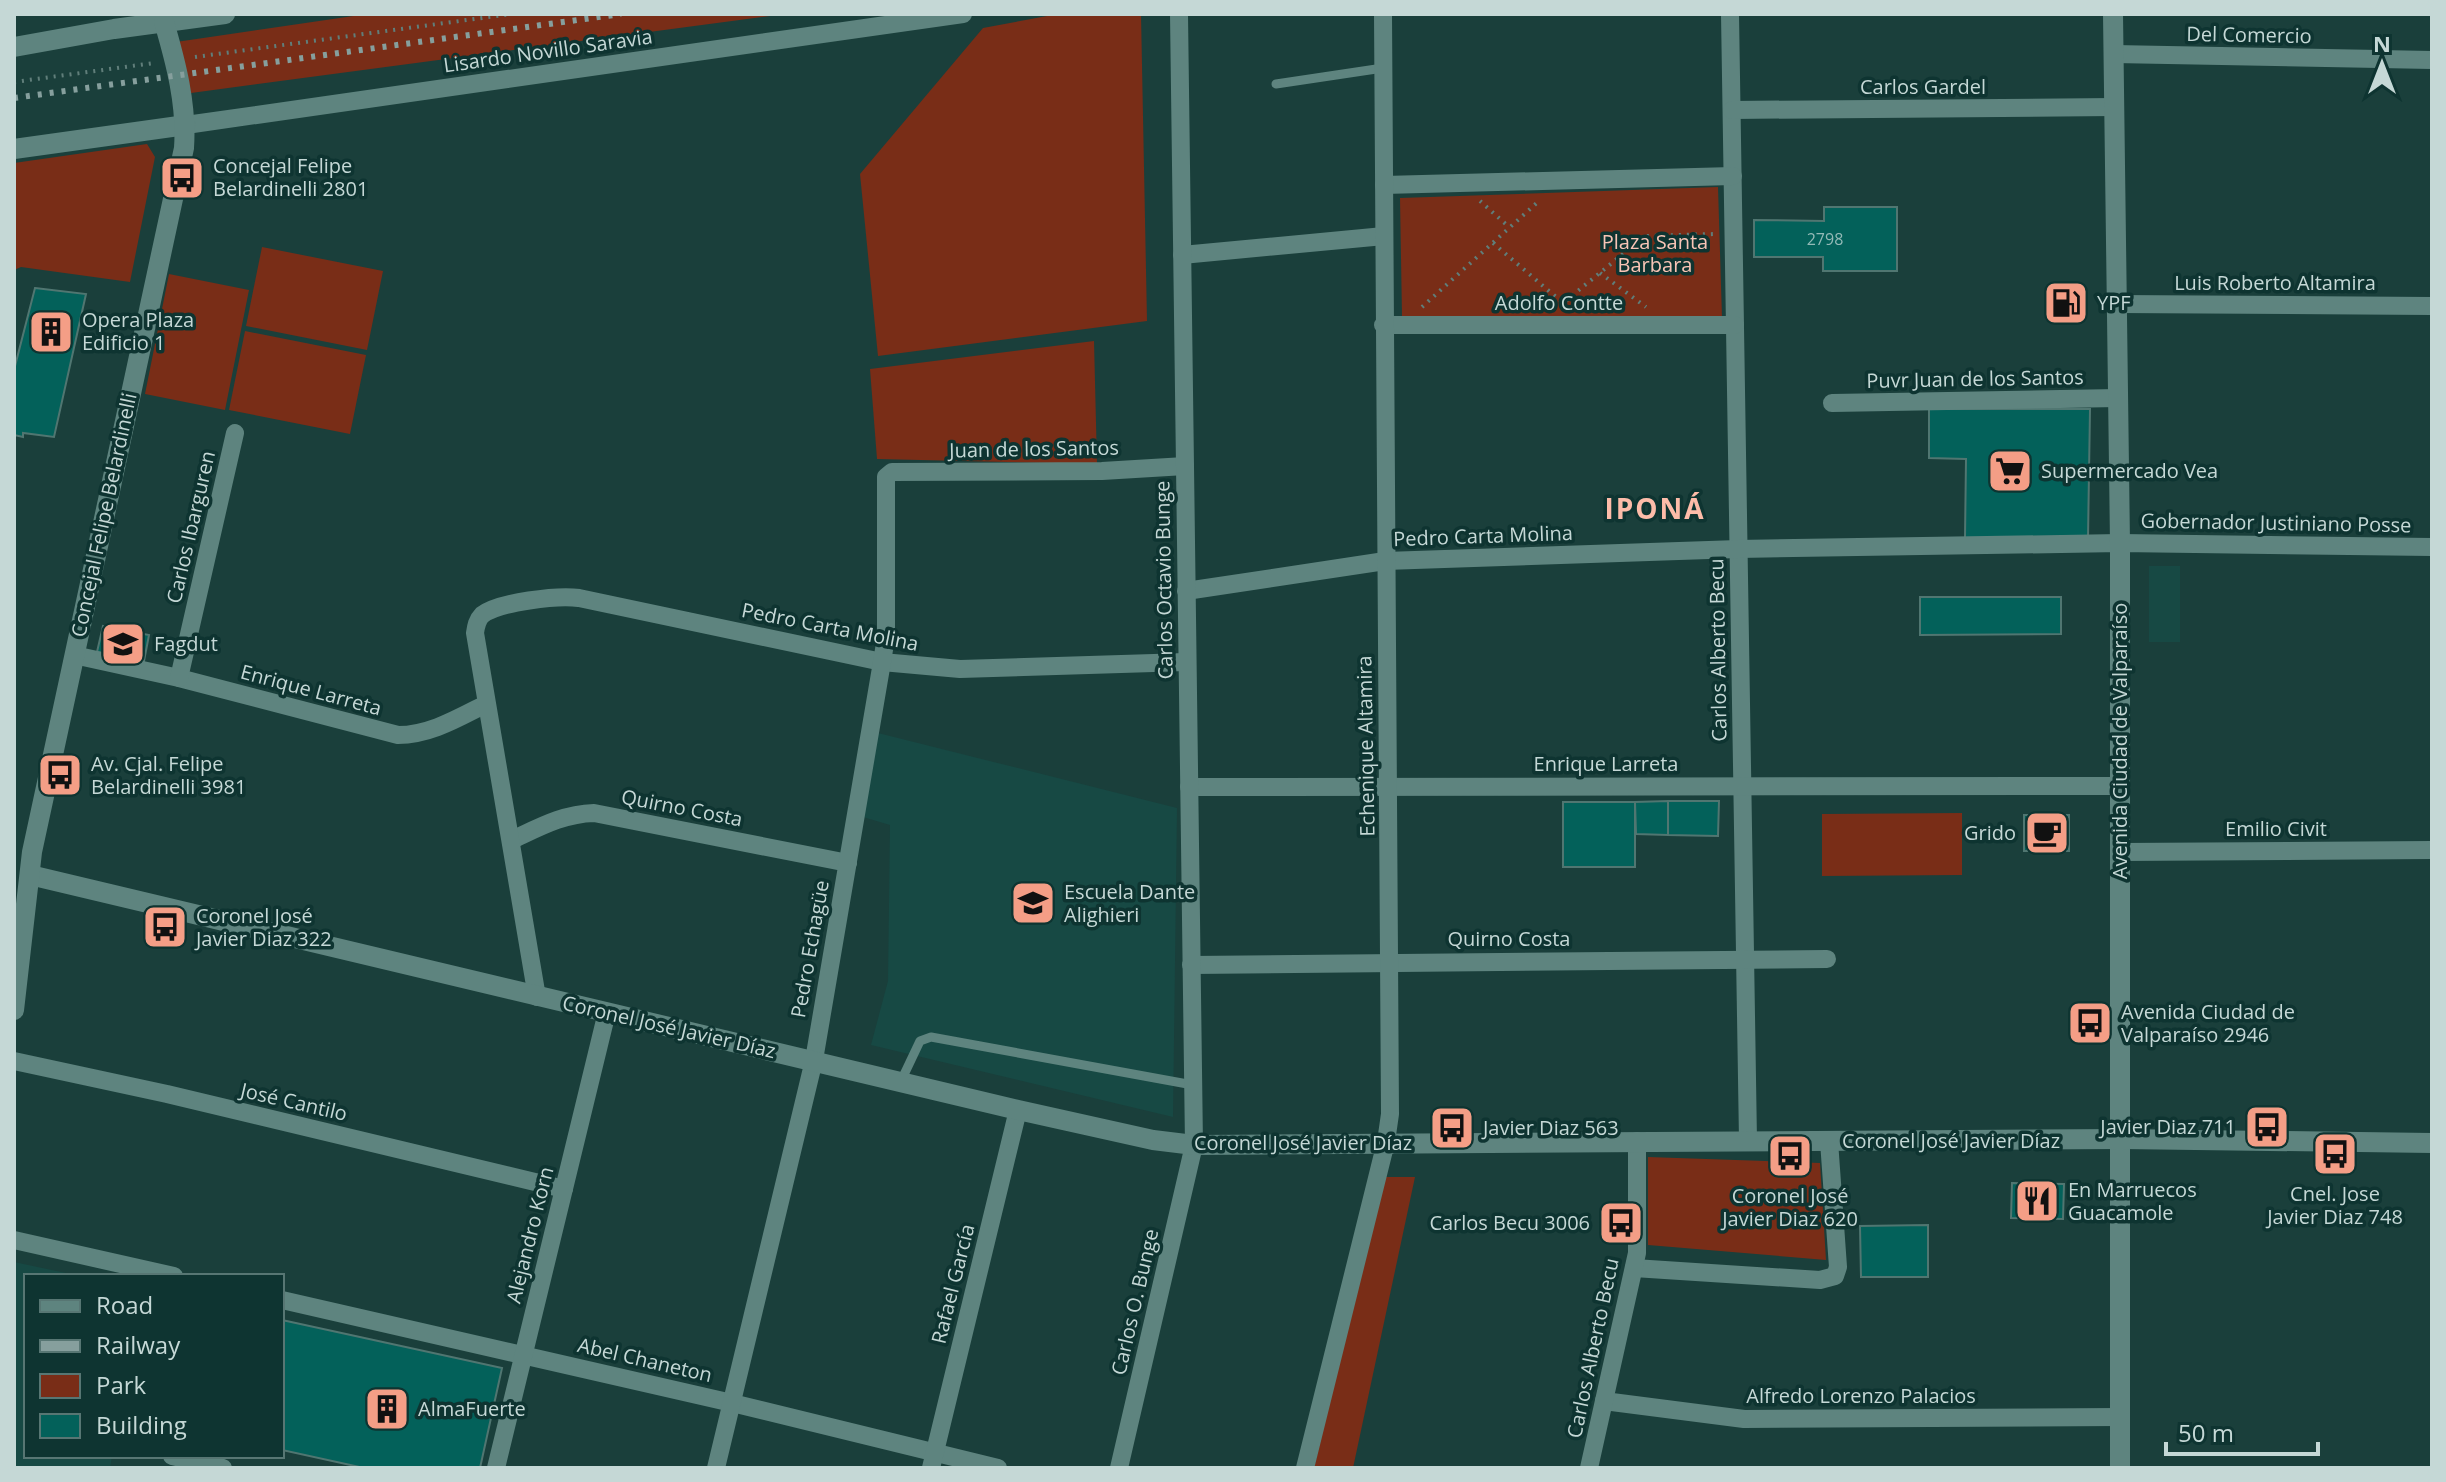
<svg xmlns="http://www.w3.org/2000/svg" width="2446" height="1482" viewBox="0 0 2446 1482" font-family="'Open Sans',sans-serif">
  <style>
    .built { fill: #174944 }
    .green { fill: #792d17 }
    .building { fill: #03615a; stroke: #507671; stroke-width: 2 }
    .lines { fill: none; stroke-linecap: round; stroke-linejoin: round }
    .path { stroke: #607e7a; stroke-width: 4; stroke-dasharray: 2 6; stroke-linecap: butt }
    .lane { stroke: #5e847f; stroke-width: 9 }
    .street { stroke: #5e847f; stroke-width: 18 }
    .secondary { stroke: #5e847f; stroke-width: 20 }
    .rail { stroke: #869f9d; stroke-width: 6; stroke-dasharray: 4 8; stroke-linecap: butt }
    .labels { text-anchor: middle; stroke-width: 7; stroke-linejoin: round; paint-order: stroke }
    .number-label { font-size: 16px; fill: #94bab7 }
    .street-label { font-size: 20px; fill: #c5d8d6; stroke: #0e3431 }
    .poi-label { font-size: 20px; fill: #c5d8d6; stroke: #0e3431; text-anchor: start }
    .park-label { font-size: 20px; fill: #f9c5b6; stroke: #0e3431 }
    .district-label { font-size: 28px; font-weight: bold; letter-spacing: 2px; fill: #fdbca9; stroke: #0e3431 }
  </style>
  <rect width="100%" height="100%" fill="#1a3f3b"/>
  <g class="built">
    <rect x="2149" y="566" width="31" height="76"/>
    <polygon points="878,733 1177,808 1173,1117 871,1045 888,981 890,825 863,817"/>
    <polygon points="14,1262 80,1276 26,1276 26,1456 112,1456 110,1468 14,1468"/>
  </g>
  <g class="green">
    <polygon points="367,14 785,14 191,93 176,42"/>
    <polygon points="1058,14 1141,14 1147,321 878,356 860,174 983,28"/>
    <polygon points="147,144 155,157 130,282 21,267 14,270 14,163"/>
    <polygon points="1718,187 1722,318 1402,316 1400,198"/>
    <polygon points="262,247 383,271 367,350 246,326"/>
    <polygon points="169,274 249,290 225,410 145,394"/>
    <polygon points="245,331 366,355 350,434 229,410"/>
    <polygon points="1094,341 1097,464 877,459 870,369"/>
    <polygon points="1962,813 1962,875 1822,876 1822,814"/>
    <polygon points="1648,1157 1820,1163 1826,1260 1648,1245"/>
    <polygon points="1383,1177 1415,1177 1353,1468 1314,1468"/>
  </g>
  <g class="building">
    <polygon points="1824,207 1897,207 1897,271 1823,271 1823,257 1754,257 1754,220 1824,221"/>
    <polygon points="35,288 86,294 54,437 23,433 23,437 14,435 14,370"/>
    <polygon points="1929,409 2090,409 2088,538 1965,538 1966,459 1929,458"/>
    <polygon points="1920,597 2061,597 2061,634 1920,635"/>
    <polygon points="103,626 149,635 144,661 97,652"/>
    <polygon points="1668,801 1719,801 1718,836 1668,835"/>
    <polygon points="1668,801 1668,835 1636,834 1635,802"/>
    <rect x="1563" y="802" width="72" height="65"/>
    <rect x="2024" y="815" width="45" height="36"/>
    <polygon points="2012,1183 2064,1184 2063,1219 2011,1218"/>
    <polygon points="1928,1225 1928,1277 1861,1277 1860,1226"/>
    <polygon points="282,1320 502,1368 480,1468 364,1468 282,1450"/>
  </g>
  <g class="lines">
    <g class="path">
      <polyline points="195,57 511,14"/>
      <polyline points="14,82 154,63"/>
      <polyline points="1480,201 1509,227"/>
      <polyline points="1493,243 1563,303 1645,236 1716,234"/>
      <polyline points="1600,273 1646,307"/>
      <polyline points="1422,307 1540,200"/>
    </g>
    <g class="lane">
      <polyline points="1276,84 1383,68"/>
      <polyline points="901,1081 920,1041 931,1037 1193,1085"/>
    </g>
    <g class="street">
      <polyline points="1730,14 1748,1141"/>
      <polyline points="2114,54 2432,60"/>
      <polyline points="1732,110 2115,107"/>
      <polyline points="186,125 963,14"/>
      <polyline points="1384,185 1733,176"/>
      <polyline points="1182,255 1384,236"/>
      <polyline points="2117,304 2432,306"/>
      <polyline points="1383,325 1735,325"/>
      <polyline points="1832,403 2118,398"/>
      <polyline points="1186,591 1385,561 1738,549 2120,543 2432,547"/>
      <path d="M74 655 179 678 398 735C430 735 458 718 486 704"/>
      <polyline points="179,678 235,433"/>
      <polyline points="1189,787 2120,786"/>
      <path d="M512 840C540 827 563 814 594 813L848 863"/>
      <polyline points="2120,852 2432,850"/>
      <polyline points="1191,965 1827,959"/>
      <path d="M537 997 475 633C476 626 477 620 482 615 499 602 558 595 579 598L882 662 960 669 1186 662"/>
      <polyline points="14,1061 167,1094 564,1189"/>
      <polyline points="14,1240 174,1276"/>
      <polyline points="1634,1268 1820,1280 1835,1276 1838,1267 1829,1141"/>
      <polyline points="282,1300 732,1403 998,1468"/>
      <polyline points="1604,1401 1744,1419 2120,1417"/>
      <polyline points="172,1456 223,1468"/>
      <polyline points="496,1468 607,1012"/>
      <polyline points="716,1468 814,1060 882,662 886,637 886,477 892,472 1102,471 1185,466"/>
      <polyline points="931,1468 1018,1110"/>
      <polyline points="1119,1468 1194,1145 1179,14"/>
      <polyline points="1305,1468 1386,1142 1390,1114 1383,14"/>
      <polyline points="1589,1468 1637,1253 1637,1141"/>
    </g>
    <g class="secondary">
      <polyline points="2113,14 2120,543 2120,1468"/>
      <polyline points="14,47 114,29 225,14"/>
      <polyline points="14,149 186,125"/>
      <polyline points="30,875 1018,1110 1153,1140 1194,1145 2121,1139 2432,1143"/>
      <path d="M14 1010 32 852 184 148C187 105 176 63 164 22"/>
    </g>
    <polyline class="rail" points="14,98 621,14"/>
  </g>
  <defs>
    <g id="bus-square" transform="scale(2.3)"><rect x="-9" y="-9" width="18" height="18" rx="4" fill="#f49e86" stroke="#0e3431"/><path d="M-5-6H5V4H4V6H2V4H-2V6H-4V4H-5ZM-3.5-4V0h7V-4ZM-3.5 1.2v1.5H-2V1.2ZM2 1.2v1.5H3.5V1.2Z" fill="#111"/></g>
    <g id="fuel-square" transform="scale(2.3)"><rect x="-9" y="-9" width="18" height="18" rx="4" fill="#f49e86" stroke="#0e3431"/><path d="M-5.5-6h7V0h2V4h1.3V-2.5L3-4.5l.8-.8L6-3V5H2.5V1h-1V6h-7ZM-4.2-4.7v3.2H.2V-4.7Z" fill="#111"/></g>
    <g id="building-square" transform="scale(2.3)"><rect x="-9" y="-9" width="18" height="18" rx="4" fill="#f49e86" stroke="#0e3431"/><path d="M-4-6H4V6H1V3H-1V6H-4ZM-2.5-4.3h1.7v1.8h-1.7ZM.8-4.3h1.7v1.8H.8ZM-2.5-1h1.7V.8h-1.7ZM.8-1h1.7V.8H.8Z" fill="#111"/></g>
    <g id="supermarket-square" transform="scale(2.3)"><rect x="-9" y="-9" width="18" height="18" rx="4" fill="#f49e86" stroke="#0e3431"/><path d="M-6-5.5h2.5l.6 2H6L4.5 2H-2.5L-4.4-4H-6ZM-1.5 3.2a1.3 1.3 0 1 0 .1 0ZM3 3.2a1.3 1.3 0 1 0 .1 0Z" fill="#111"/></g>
    <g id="school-square" transform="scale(2.3)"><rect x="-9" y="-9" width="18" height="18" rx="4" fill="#f49e86" stroke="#0e3431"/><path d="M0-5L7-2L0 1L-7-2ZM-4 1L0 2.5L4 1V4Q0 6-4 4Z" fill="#111"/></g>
    <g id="cafe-square" transform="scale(2.3)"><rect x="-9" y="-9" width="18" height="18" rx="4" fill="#f49e86" stroke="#0e3431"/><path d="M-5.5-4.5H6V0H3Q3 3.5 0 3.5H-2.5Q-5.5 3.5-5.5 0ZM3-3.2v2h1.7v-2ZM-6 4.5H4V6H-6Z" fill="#111"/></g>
    <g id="restaurant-square" transform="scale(2.3)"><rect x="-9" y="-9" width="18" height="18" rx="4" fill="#f49e86" stroke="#0e3431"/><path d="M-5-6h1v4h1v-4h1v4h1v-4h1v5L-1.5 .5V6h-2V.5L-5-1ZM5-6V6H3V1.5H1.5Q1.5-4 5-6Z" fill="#111"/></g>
  </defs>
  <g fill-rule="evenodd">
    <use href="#bus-square" x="182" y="178"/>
    <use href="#fuel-square" x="2066" y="303"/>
    <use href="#building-square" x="51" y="332"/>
    <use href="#supermarket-square" x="2010" y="471"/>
    <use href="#school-square" x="123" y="644"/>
    <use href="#bus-square" x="60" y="775"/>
    <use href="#cafe-square" x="2047" y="833"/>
    <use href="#school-square" x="1033" y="903"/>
    <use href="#bus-square" x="165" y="927"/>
    <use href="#bus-square" x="2090" y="1023"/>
    <use href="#bus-square" x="2267" y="1127"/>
    <use href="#bus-square" x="1452" y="1128"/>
    <use href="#bus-square" x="2335" y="1154"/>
    <use href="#bus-square" x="1790" y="1156"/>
    <use href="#restaurant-square" x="2037" y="1201"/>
    <use href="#bus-square" x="1621" y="1223"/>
    <use href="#building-square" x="387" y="1409"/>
  </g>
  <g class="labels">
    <g class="number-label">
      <text x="1825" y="245">2798</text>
    </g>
    <g class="street-label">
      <text transform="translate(2249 35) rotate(1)" y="7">Del Comercio</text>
      <text transform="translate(548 51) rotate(-8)" y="7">Lisardo Novillo Saravia</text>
      <text x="1923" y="94">Carlos Gardel</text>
      <text x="2275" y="290">Luis Roberto Altamira</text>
      <text x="1559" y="310">Adolfo Contte</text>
      <text transform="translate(1975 379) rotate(-1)" y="7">Puvr Juan de los Santos</text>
      <text transform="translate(1034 449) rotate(-1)" y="7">Juan de los Santos</text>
      <text transform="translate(104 515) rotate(-78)" y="7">Concejal Felipe Belardinelli</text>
      <text transform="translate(2276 523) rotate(1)" y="7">Gobernador Justiniano Posse</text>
      <text transform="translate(191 527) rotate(-77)" y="7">Carlos Ibarguren</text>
      <text transform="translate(1483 536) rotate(-2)" y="7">Pedro Carta Molina</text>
      <text transform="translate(1164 580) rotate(-91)" y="7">Carlos Octavio Bunge</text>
      <text transform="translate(830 627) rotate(11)" y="7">Pedro Carta Molina</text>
      <text transform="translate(1718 650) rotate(-91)" y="7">Carlos Alberto Becu</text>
      <text transform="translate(311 690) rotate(15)" y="7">Enrique Larreta</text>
      <text transform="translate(2120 741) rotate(-90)" y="7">Avenida Ciudad de Valparaíso</text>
      <text transform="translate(1366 746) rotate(-91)" y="7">Echenique Altamira</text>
      <text x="1606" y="771">Enrique Larreta</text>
      <text transform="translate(682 808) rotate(11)" y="7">Quirno Costa</text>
      <text x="2276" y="836">Emilio Civit</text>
      <text x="1509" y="946">Quirno Costa</text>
      <text transform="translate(810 949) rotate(-80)" y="7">Pedro Echagüe</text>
      <text transform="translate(669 1027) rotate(13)" y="7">Coronel José Javier Díaz</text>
      <text transform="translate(294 1102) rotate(13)" y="7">José Cantilo</text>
      <text x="1951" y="1148">Coronel José Javier Díaz</text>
      <text x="1303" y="1150">Coronel José Javier Díaz</text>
      <text transform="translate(530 1235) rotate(-76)" y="7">Alejandro Korn</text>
      <text transform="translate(953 1284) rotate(-76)" y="7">Rafael García</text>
      <text transform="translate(1135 1302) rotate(-77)" y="7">Carlos O. Bunge</text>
      <text transform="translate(1593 1348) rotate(-78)" y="7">Carlos Alberto Becu</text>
      <text transform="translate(645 1360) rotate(13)" y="7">Abel Chaneton</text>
      <text x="1861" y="1403">Alfredo Lorenzo Palacios</text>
    </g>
    <g class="poi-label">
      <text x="213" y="173">Concejal Felipe<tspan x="213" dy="23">Belardinelli 2801</tspan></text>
      <text x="2097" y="310">YPF</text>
      <text x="82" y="327">Opera Plaza<tspan x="82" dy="23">Edificio 1</tspan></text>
      <text x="2041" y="478">Supermercado Vea</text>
      <text x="154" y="651">Fagdut</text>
      <text x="91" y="771">Av. Cjal. Felipe<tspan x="91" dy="23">Belardinelli 3981</tspan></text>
      <text x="2016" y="840" text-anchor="end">Grido</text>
      <text x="1064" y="899">Escuela Dante<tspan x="1064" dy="23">Alighieri</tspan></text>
      <text x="196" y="923">Coronel José<tspan x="196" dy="23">Javier Diaz 322</tspan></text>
      <text x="2121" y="1019">Avenida Ciudad de<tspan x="2121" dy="23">Valparaíso 2946</tspan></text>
      <text x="2236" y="1134" text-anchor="end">Javier Diaz 711</text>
      <text x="1483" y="1135">Javier Diaz 563</text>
      <text x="2068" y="1197">En Marruecos<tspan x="2068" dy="23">Guacamole</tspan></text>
      <text x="2335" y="1201" text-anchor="middle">Cnel. Jose<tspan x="2335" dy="23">Javier Diaz 748</tspan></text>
      <text x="1790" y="1203" text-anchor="middle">Coronel José<tspan x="1790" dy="23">Javier Diaz 620</tspan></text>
      <text x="1590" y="1230" text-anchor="end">Carlos Becu 3006</text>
      <text x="418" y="1416">AlmaFuerte</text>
    </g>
    <g class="park-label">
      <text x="1655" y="249">Plaza Santa<tspan x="1655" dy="23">Barbara</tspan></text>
    </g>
    <g class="district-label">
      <text x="1655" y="519">IPONÁ</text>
    </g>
  </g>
  <rect width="2446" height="1482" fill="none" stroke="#c5d8d6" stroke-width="32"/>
  <rect x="24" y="1274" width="260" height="184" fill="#0e3431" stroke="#577673" stroke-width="2"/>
  <rect x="40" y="1300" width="40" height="12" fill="#5e847f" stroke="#577673" stroke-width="2"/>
  <text x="96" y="1314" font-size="24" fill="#c5d8d6">Road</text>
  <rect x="40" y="1340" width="40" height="12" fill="#869f9d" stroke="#577673" stroke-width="2"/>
  <text x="96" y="1354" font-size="24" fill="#c5d8d6">Railway</text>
  <rect x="40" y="1374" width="40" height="24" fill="#792d17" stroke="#577673" stroke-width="2"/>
  <text x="96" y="1394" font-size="24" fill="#c5d8d6">Park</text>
  <rect x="40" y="1414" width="40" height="24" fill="#03615a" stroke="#577673" stroke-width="2"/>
  <text x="96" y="1434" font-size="24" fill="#c5d8d6">Building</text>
  <g transform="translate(2382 64)" stroke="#0e3431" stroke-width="6" paint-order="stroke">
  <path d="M0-6L14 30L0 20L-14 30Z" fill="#c5d8d6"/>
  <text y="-12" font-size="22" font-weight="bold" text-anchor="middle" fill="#c5d8d6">N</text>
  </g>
  <path d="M2166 1442v12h152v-12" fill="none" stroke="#c5d8d6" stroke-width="4"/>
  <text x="2178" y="1442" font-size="24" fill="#c5d8d6" stroke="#0e3431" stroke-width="6" paint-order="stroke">50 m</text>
</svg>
